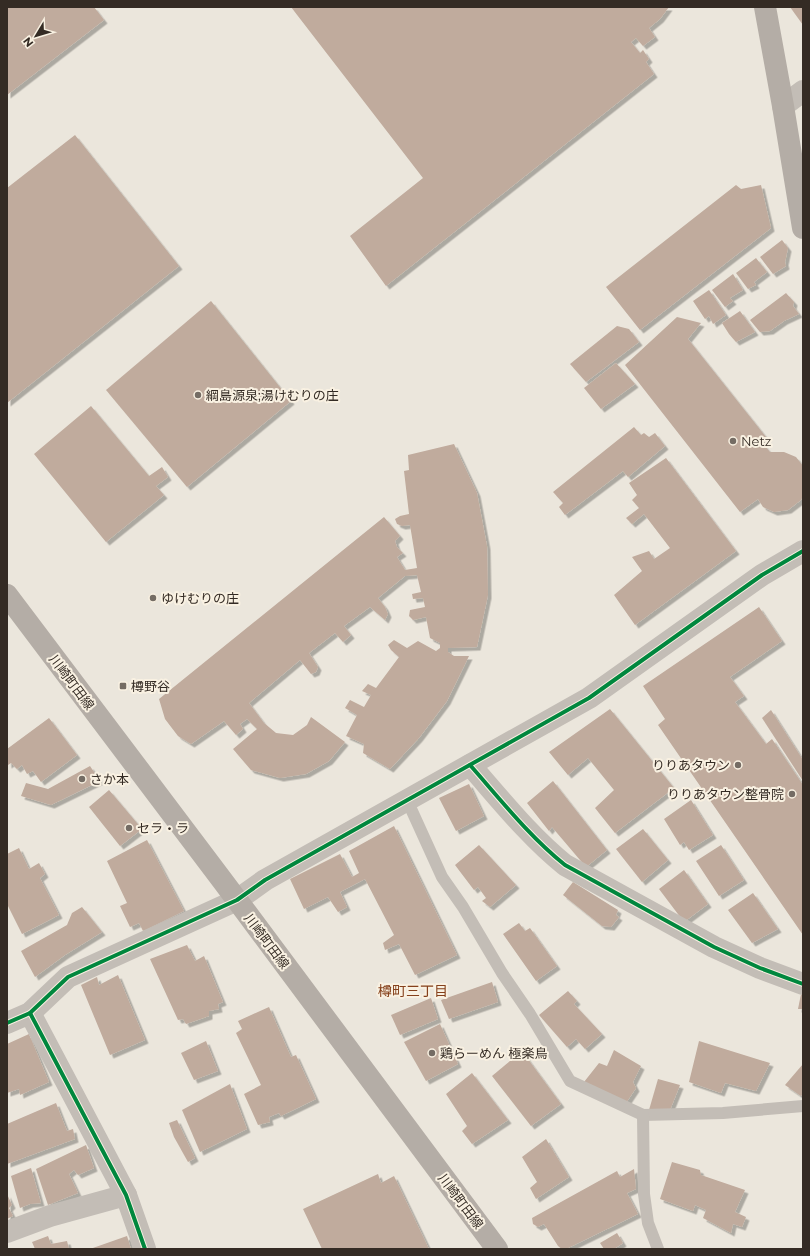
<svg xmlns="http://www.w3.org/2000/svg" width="810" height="1256" viewBox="0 0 810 1256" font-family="Montserrat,'Noto Sans JP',sans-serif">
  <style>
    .building { fill: #c0ab9d; filter: url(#shadow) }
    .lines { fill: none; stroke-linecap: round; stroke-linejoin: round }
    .lane { stroke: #c3bdb6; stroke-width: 12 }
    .street { stroke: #c3bdb6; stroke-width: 22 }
    .secondary { stroke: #b4ada6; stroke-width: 22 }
    .cycleway-casing { stroke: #f9f1e2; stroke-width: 6 }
    .cycleway { stroke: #00873e; stroke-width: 4 }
    .poi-dot { fill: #746c64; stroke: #f9f1e2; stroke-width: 1.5 }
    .labels { text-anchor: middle; stroke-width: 4; stroke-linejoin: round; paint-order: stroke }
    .poi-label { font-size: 13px; fill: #342b24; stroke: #f9f1e2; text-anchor: start }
    .street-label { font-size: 13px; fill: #342b24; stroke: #f9f1e2 }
    .neighbourhood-label { font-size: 14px; fill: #85401b; stroke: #f9f1e2 }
  </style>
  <defs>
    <filter id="shadow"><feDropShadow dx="3.5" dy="3.5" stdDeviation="0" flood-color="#0004"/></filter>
  </defs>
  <rect width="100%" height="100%" fill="#ebe6dc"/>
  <g class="building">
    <polygon points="7,7 94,7 104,20 7,95"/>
    <polygon points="291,7 669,7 660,19 649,28 655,37 643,46 636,38 631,42 640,53 643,50 649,59 646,62 654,74 386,286 350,236 423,178"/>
    <polygon points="790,7 803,7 803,25"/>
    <polygon points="75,135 179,266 7,403 7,188"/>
    <polygon points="736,185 741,189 761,185 771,228 640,330 606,287"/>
    <polygon points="782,240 788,248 785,262 786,266 773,274 760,257"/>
    <polygon points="756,258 767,272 754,282 756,285 748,289 736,273"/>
    <polygon points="733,274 743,290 730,298 733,301 725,307 712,290"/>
    <polygon points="709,290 726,315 713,324 709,316 705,319 693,301"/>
    <polygon points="786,293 794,302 793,306 799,314 784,321 770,331 760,332 750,320"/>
    <polygon points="211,301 291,401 187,487 106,390"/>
    <polygon points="740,311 755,332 736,342 729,334 722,323"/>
    <polygon points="677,317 701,323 688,339 766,437 761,441 770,452 784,452 796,457 803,466 803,496 801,500 788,510 774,512 763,507 758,499 740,512 625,365"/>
    <polygon points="617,326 629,329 639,342 586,382 570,364"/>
    <polygon points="616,363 635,384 601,409 584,388"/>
    <polygon points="91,406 149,476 162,467 168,477 156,486 164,495 106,542 34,454"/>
    <polygon points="634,427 641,435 644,433 649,437 655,433 665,446 628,477 623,471 565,515 559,507 563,503 553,492"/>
    <polygon points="454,444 477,493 487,546 488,595 477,647 448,648 448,652 454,656 469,656 447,701 419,738 390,769 363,753 364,744 346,736 357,715 345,708 350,700 364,707 371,695 362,691 368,684 376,688 399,657 391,650 388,645 394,640 407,648 418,641 436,651 440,648 440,643 430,638 426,617 413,620 409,616 410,610 425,607 423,598 413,599 412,594 421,592 417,575 405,576 378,598 385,607 388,614 385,620 370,607 344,626 351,635 343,642 335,633 309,653 318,667 316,672 311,674 300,660 249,703 264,723 276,733 293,735 307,725 311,717 345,742 329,761 306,774 280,778 251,770 233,749 257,729 247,719 240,724 243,729 236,735 224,721 191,744 178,736 165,719 159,699 384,517 400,536 395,541 397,547 403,553 397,557 405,570 417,568 410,525 402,526 397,524 395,519 400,516 409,514 404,471 409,470 408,455"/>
    <polygon points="666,458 736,551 635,625 614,595 642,571 632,557 649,551 654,559 670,548 644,514 632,524 626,518 639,508 632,500 637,495 629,483"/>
    <polygon points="759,607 782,641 730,677 744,696 735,702 766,744 772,739 803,785 803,935 658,725 665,719 643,686"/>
    <polygon points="610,709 674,788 615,833 595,808 614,790 588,758 568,775 549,752"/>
    <polygon points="771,710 803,760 803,781 762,718"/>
    <polygon points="49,718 77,755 41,782 33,771 27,774 22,765 17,769 11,763 8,765 7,749"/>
    <polygon points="90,766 100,781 51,805 21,796 26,783 48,789"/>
    <polygon points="553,781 607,850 586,867 552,827 549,831 527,803"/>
    <polygon points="469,784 484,816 456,831 439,798"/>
    <polygon points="109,790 142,829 120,846 89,807"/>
    <polygon points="691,800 713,835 689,850 684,842 680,845 664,819"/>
    <polygon points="394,826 457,955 415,975 399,944 385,950 383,943 394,935 365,879 340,892 347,907 338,912 328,897 304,909 290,879 340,854 352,877 359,873 349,851"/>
    <polygon points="643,829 668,860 642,882 616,849"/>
    <polygon points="147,840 184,911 143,931 139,923 130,927 120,906 127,903 107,861"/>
    <polygon points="479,845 516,885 490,907 482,901 486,898 478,887 474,890 455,865"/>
    <polygon points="721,845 744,880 719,896 696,861"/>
    <polygon points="19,848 29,869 39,863 45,874 40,878 59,915 22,934 7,904 7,854"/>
    <polygon points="684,870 708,904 684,922 659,889"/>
    <polygon points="573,882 618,910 616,915 619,917 611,927 602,926 563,895"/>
    <polygon points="753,893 778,929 752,943 728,910"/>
    <polygon points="82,907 102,932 65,955 35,977 21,951 67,925 72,913"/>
    <polygon points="519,923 525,931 530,928 557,966 536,981 503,934"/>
    <polygon points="187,945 195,961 204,956 223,1002 218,1004 219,1009 209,1011 209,1016 186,1024 183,1019 178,1020 150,959"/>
    <polygon points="118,975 145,1040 110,1055 81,985 97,977 99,985"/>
    <polygon points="492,982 498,1002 449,1019 441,1000"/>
    <polygon points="568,991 577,1001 574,1004 602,1034 585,1049 576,1039 567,1047 539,1015"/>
    <polygon points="801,994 803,995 803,1009 798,1009"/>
    <polygon points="431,998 438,1019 400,1035 391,1015"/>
    <polygon points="269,1007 291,1057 296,1055 316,1099 281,1116 279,1113 269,1117 270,1122 258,1125 244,1094 261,1085 236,1033 242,1029 238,1021"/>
    <polygon points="440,1024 458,1064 426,1081 404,1042"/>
    <polygon points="29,1034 49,1082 20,1095 19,1089 7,1093 7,1044"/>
    <polygon points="206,1041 218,1071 194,1080 181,1053"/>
    <polygon points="699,1041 770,1063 756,1091 725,1083 721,1093 689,1082"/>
    <polygon points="614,1050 641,1066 633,1082 636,1088 626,1103 584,1082 599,1063 607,1066"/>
    <polygon points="522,1051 561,1104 531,1126 492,1076"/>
    <polygon points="803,1064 803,1094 801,1096 785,1085"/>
    <polygon points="472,1073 508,1120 472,1144 462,1131 467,1126 446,1094"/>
    <polygon points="658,1079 680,1085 670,1110 649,1110"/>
    <polygon points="230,1084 247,1129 200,1152 182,1110"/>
    <polygon points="56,1103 67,1131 73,1129 75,1139 7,1164 7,1124"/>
    <polygon points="177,1120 195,1158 188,1162 174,1137 169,1123"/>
    <polygon points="546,1139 569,1177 536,1199 530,1188 537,1182 522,1157"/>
    <polygon points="86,1145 94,1168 78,1175 74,1170 69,1174 78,1193 48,1205 36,1169"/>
    <polygon points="672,1162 700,1170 701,1175 745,1190 735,1212 746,1217 742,1227 733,1224 731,1233 703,1218 706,1210 695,1205 693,1211 660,1199"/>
    <polygon points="31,1168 41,1203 30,1204 20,1208 11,1176"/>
    <polygon points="634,1169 636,1189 627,1193 638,1214 566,1249 562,1249 558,1246 544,1224 538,1227 533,1224 532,1218 617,1171 620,1177"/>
    <polygon points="378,1174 381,1183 394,1176 429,1249 322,1249 303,1209"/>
    <polygon points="7,1194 12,1205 9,1208 13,1216 7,1219"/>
    <polygon points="617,1233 623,1243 614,1249 604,1249 600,1243"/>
    <polygon points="48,1236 51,1244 67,1241 69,1249 35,1249 32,1242"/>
    <polygon points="127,1236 131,1249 90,1249"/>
  </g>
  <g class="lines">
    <g class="lane">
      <polyline points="407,800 442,877 463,907 502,973 530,1014 570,1081 643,1115 723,1113 803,1106"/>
      <polyline points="643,1115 644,1194 648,1223 658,1249"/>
    </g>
    <g class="street">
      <polyline points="783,106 803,91"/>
      <path d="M470 765C500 799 529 836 565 865L714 947 760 968 803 984"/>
      <polyline points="30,1013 126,1195 145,1249"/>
      <polyline points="7,1023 30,1013 68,977 237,900 265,880 589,698 762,575 803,551"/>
      <polyline points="7,1232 50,1216 126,1195"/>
    </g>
    <g class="secondary">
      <polyline points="765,7 783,106 803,228"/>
      <polyline points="7,595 225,884 497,1249"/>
    </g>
    <g class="cycleway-casing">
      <g id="cycleway">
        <path d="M470 765C500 799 529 836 565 865L714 947 760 968 803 984"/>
        <polyline points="30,1013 126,1195 145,1249"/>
        <polyline points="7,1023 30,1013 68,977 237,900 265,880 589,698 762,575 803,551"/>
      </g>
    </g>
    <use href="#cycleway" class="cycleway"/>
  </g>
  <g class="poi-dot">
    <circle cx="198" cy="395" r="4"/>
    <circle cx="733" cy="441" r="4"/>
    <circle cx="153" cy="598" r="4"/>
    <rect x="119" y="682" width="8" height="8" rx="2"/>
    <circle cx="738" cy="765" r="4"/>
    <circle cx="82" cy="779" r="4"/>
    <circle cx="792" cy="794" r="4"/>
    <circle cx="129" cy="828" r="4"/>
    <circle cx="432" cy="1053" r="4"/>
  </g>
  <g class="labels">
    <g class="poi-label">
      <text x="206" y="400">綱島源泉;湯けむりの庄</text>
      <text x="741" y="446">Netz</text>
      <text x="161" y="603">ゆけむりの庄</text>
      <text x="131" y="691">樽野谷</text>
      <text x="730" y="770" text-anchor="end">りりあタウン</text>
      <text x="90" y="784">さか本</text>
      <text x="784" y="799" text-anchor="end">りりあタウン整骨院</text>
      <text x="137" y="833">セラ・ラ</text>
      <text x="440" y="1058">鶏らーめん 極楽鳥</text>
    </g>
    <g class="street-label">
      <text transform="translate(72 682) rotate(53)" y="5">川崎町田線</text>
      <text transform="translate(267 941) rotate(53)" y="5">川崎町田線</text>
      <text transform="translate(461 1201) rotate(53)" y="5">川崎町田線</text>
    </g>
    <g class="neighbourhood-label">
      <text x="413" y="996">樽町三丁目</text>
    </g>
  </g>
  <rect width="810" height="1256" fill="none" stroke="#342b24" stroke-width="16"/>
  <g transform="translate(36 36) rotate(232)" stroke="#f9f1e2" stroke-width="3" paint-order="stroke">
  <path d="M0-3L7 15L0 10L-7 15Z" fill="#342b24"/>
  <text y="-6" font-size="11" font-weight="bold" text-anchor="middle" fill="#342b24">N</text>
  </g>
</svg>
